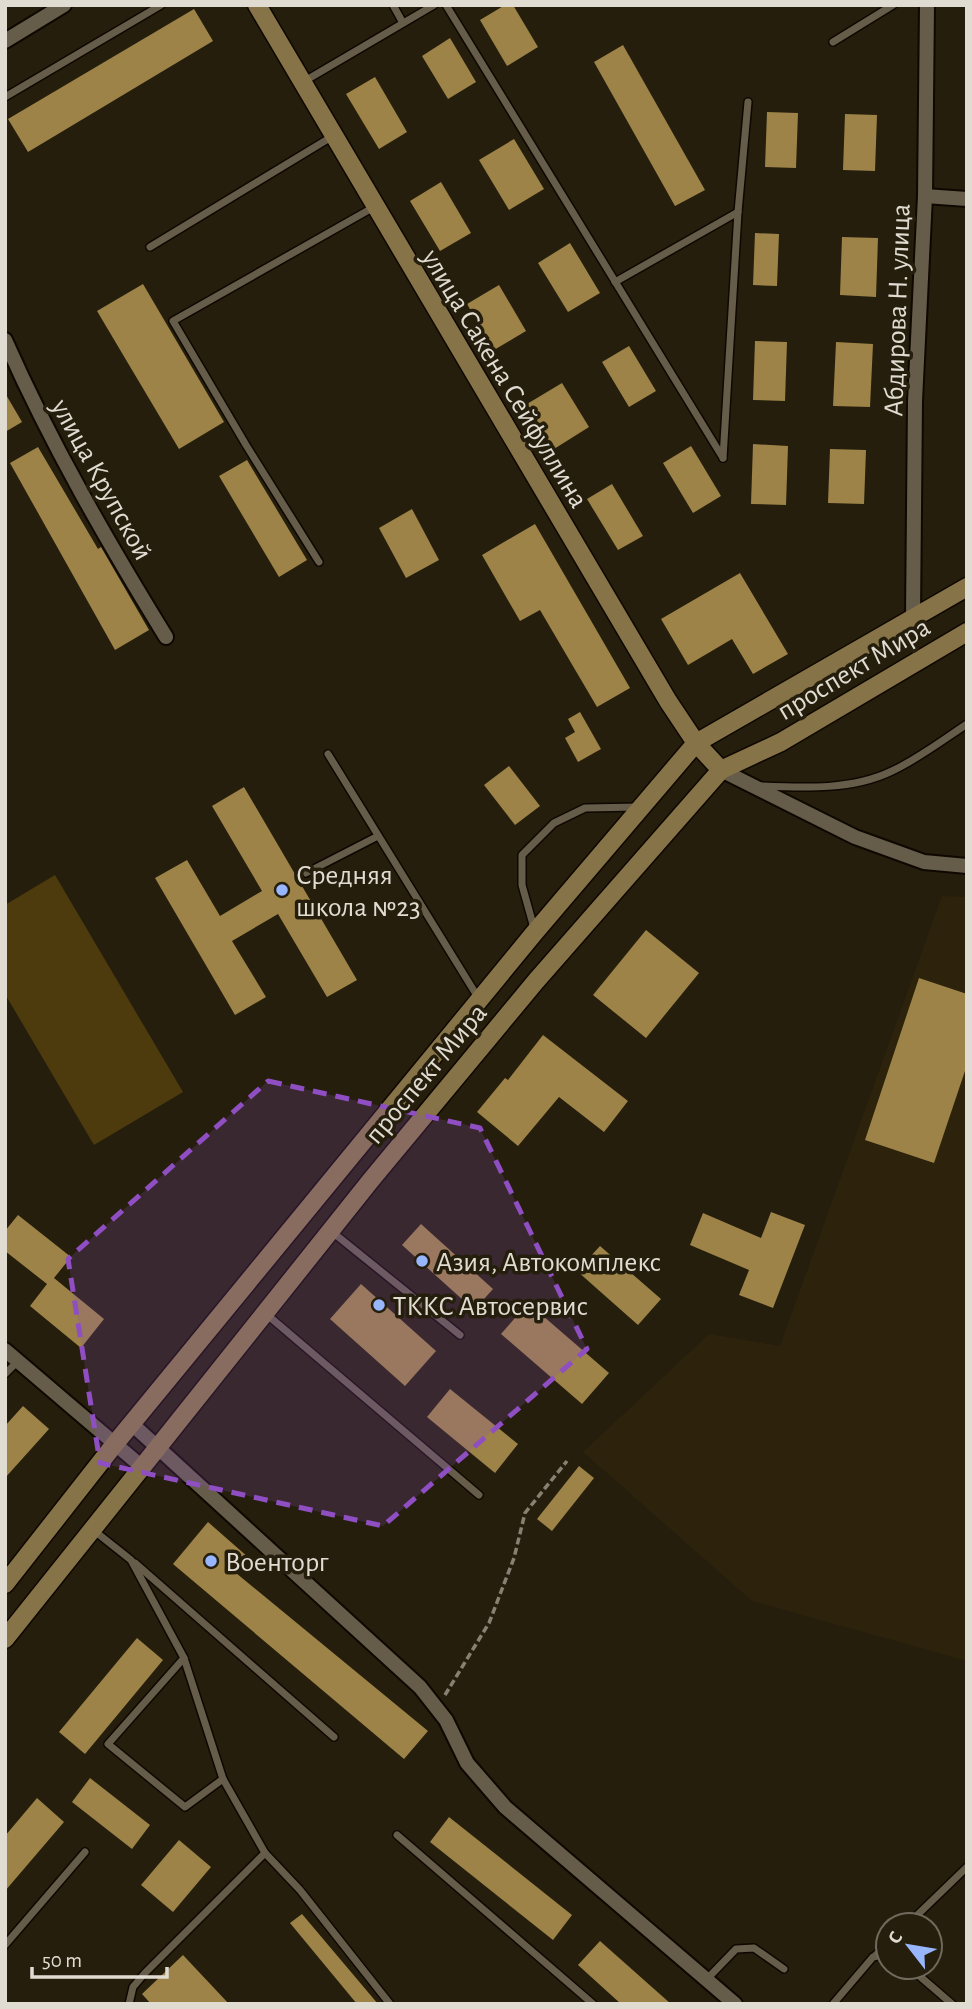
<svg xmlns="http://www.w3.org/2000/svg" width="972" height="2009" viewBox="0 0 972 2009" font-family="'Alegreya Sans',sans-serif">
  <style>
    .built { fill: #2d220b }
    .green { fill: #4d3b0e }
    .building { fill: #9d8347 }
    .lines { fill: none; stroke-linecap: round; stroke-linejoin: round }
    .lane-casing { stroke: #0e0800; stroke-width: 10 }
    .street-casing { stroke: #0e0800; stroke-width: 18 }
    .secondary-casing { stroke: #0e0800; stroke-width: 21 }
    .path { stroke: #878173; stroke-width: 3.5; stroke-dasharray: 7 3.5; stroke-linecap: butt }
    .lane { stroke: #655c4a; stroke-width: 7 }
    .street { stroke: #655c4a; stroke-width: 14 }
    .secondary { stroke: #867348; stroke-width: 18 }
    .marked { fill: #8f4fc3; fill-opacity: 0.2; stroke: #8f4fc3; stroke-width: 5; stroke-dasharray: 14 9; stroke-linejoin: round }
    .poi-dot { fill: #97b6fd; stroke: #251e0d; stroke-width: 2.5 }
    .labels { text-anchor: middle; stroke-width: 7; stroke-linejoin: round; paint-order: stroke }
    .street-label { font-size: 28px; fill: #e1dcd2; stroke: #251e0d }
    .poi-label { font-size: 28px; fill: #e1dcd2; stroke: #251e0d; text-anchor: start }
  </style>
  <rect width="100%" height="100%" fill="#251e0d"/>
  <polygon class="built" points="942,896 967,897 967,1661 752,1601 583,1452 709,1334 780,1346"/>
  <polygon class="green" points="55,875 183,1092 94,1145 5,994 5,905"/>
  <g class="building">
    <polygon points="505,5 513,5 538,47 507,66 480,20"/>
    <polygon points="194,9 213,41 28,152 8,119"/>
    <polygon points="450,38 476,82 448,99 422,56"/>
    <polygon points="623,45 705,190 675,206 594,62"/>
    <polygon points="375,77 407,132 379,149 346,94"/>
    <polygon points="767,112 798,113 796,168 765,167"/>
    <polygon points="845,114 877,115 875,171 843,170"/>
    <polygon points="514,139 544,189 509,210 479,160"/>
    <polygon points="441,182 471,233 440,251 410,201"/>
    <polygon points="755,233 779,234 777,286 753,285"/>
    <polygon points="842,237 878,238 876,297 840,295"/>
    <polygon points="570,243 600,293 568,312 538,263"/>
    <polygon points="143,284 224,422 179,449 97,311"/>
    <polygon points="499,285 526,331 494,350 467,304"/>
    <polygon points="755,341 787,342 785,401 753,400"/>
    <polygon points="836,342 873,344 870,407 833,406"/>
    <polygon points="629,346 656,391 629,407 602,362"/>
    <polygon points="562,383 589,427 554,449 527,404"/>
    <polygon points="5,393 22,422 5,432"/>
    <polygon points="753,444 788,446 786,505 751,504"/>
    <polygon points="691,446 721,496 693,513 663,463"/>
    <polygon points="38,447 98,549 101,547 149,630 115,650 10,463"/>
    <polygon points="830,449 866,450 864,504 828,503"/>
    <polygon points="247,460 307,560 279,577 219,476"/>
    <polygon points="612,484 643,536 618,550 587,499"/>
    <polygon points="412,509 439,560 406,578 379,528"/>
    <polygon points="535,524 630,688 597,707 540,610 520,621 482,555"/>
    <polygon points="740,573 788,654 753,674 732,639 688,665 661,619"/>
    <polygon points="580,712 601,749 578,762 565,738 575,732 568,719"/>
    <polygon points="509,766 540,806 515,825 484,785"/>
    <polygon points="244,787 357,980 327,997 278,914 232,941 266,997 235,1015 155,878 187,860 220,916 262,891 212,806"/>
    <polygon points="646,930 699,973 646,1038 593,995"/>
    <polygon points="919,978 967,994 967,1065 934,1163 865,1140"/>
    <polygon points="543,1035 628,1101 604,1132 559,1097 518,1146 477,1112 505,1078 508,1080"/>
    <polygon points="771,1212 805,1225 773,1308 739,1295 749,1270 690,1245 703,1213 761,1238"/>
    <polygon points="18,1215 71,1257 54,1278 104,1319 81,1348 30,1306 47,1284 5,1251 5,1231"/>
    <polygon points="421,1224 493,1289 474,1310 402,1245"/>
    <polygon points="600,1246 661,1299 638,1325 577,1271"/>
    <polygon points="361,1284 436,1351 405,1386 330,1319"/>
    <polygon points="528,1303 609,1373 582,1404 501,1334"/>
    <polygon points="450,1389 518,1444 495,1473 427,1417"/>
    <polygon points="23,1406 49,1429 5,1478 5,1426"/>
    <polygon points="579,1466 594,1478 552,1531 537,1519"/>
    <polygon points="208,1522 249,1558 236,1573 428,1731 404,1759 173,1564"/>
    <polygon points="137,1638 163,1660 85,1754 59,1732"/>
    <polygon points="90,1778 150,1825 132,1849 72,1802"/>
    <polygon points="37,1798 64,1822 5,1891 5,1836"/>
    <polygon points="449,1817 572,1915 553,1940 430,1842"/>
    <polygon points="179,1840 211,1867 173,1912 141,1885"/>
    <polygon points="302,1914 378,2004 357,2004 290,1923"/>
    <polygon points="600,1941 671,2004 621,2004 578,1965"/>
    <polygon points="183,1955 229,2004 151,2004 142,1994"/>
  </g>
  <g class="lines">
    <g class="lane-casing">
      <g id="lane">
        <polyline points="393,5 403,23"/>
        <polyline points="446,5 723,458"/>
        <polyline points="833,42 893,5"/>
        <polyline points="303,82 434,5"/>
        <polyline points="5,97 161,5"/>
        <polyline points="150,247 333,136"/>
        <polyline points="615,282 738,212"/>
        <polyline points="723,458 738,212 748,102"/>
        <polyline points="319,562 246,445 173,321 374,207"/>
        <polyline points="328,754 479,999"/>
        <path d="M762 786C805 788 853 790 892 771 918 759 943 740 967 724"/>
        <polyline points="306,873 378,836"/>
        <polyline points="534,928 522,885 522,855 554,823 585,808 639,807"/>
        <polyline points="331,1231 460,1335"/>
        <polyline points="265,1313 479,1495"/>
        <polyline points="5,1374 18,1361"/>
        <polyline points="92,1529 131,1560 184,1658 223,1779 265,1853 300,1890 390,2004"/>
        <polyline points="135,1563 334,1737"/>
        <polyline points="184,1658 108,1744 185,1807 223,1779"/>
        <polyline points="397,1835 593,2004"/>
        <polyline points="907,1925 967,1867"/>
        <polyline points="5,1945 85,1852"/>
        <polyline points="876,1955 888,1943"/>
        <polyline points="909,1967 952,2004"/>
        <polyline points="707,1979 736,1949 754,1948 784,1969"/>
        <polyline points="129,2004 133,1987 145,1973 265,1853"/>
        <polyline points="833,2004 873,1957 888,1954"/>
      </g>
    </g>
    <g class="street-casing">
      <g id="street">
        <polyline points="5,41 64,5"/>
        <polyline points="925,196 967,199"/>
        <path d="M5 340C51 444 107 541 166 637"/>
        <polyline points="913,617 915,401 925,196 927,5"/>
        <polyline points="721,770 855,837 924,862 967,866"/>
        <polyline points="5,1350 141,1466"/>
        <polyline points="132,1424 420,1687 446,1720 467,1763 505,1807 735,2004"/>
      </g>
    </g>
    <g class="secondary-casing">
      <g id="secondary">
        <polyline points="257,5 668,701 696,743 721,770"/>
        <polyline points="5,1584 114,1445 535,932 696,743 967,587"/>
        <polyline points="5,1639 371,1180 536,981 721,770 781,742 967,632"/>
      </g>
    </g>
    <polyline class="path" points="445,1695 489,1623 514,1558 525,1513 567,1461"/>
    <use href="#lane" class="lane"/>
    <use href="#street" class="street"/>
    <use href="#secondary" class="secondary"/>
  </g>
  <path class="marked" d="M268 1081 480 1128 587 1349 383 1526 100 1463 68 1259Z"/>
  <g class="poi-dot">
    <circle cx="282" cy="890" r="7"/>
    <circle cx="422" cy="1261" r="7"/>
    <circle cx="379" cy="1305" r="7"/>
    <circle cx="211" cy="1561" r="7"/>
  </g>
  <g class="labels">
    <g class="street-label">
      <text transform="translate(896 310) rotate(-88)" y="10">Абдирова Н. улица</text>
      <text transform="translate(506 378) rotate(59)" y="10">улица Сакена Сейфуллина</text>
      <text transform="translate(103 479) rotate(61)" y="10">улица Крупской</text>
      <text transform="translate(853 668) rotate(-31)" y="10">проспект Мира</text>
      <text transform="translate(425 1073) rotate(-50)" y="10">проспект Мира</text>
    </g>
    <g class="poi-label">
      <text x="296" y="884">Средняя<tspan x="296" dy="32">школа №23</tspan></text>
      <text x="436" y="1271">Азия, Автокомплекс</text>
      <text x="393" y="1315">ТККС Автосервис</text>
      <text x="225" y="1571">Военторг</text>
    </g>
  </g>
  <rect width="972" height="2009" fill="none" stroke="#e1dcd2" stroke-width="14"/>
  <g transform="translate(909 1946) rotate(301)"><circle r="33" fill="#251e0d" stroke="#706a5c" stroke-width="2"/>
  <path d="M0-5L12 26L0 18L-12 26Z" fill="#97b6fd"/>
  <text y="-10" font-size="19" font-weight="bold" text-anchor="middle" fill="#e1dcd2">С</text>
  </g>
  <path d="M32 1967v10h135v-10" fill="none" stroke="#e1dcd2" stroke-width="3.5"/>
  <text x="42" y="1967" font-size="21" fill="#e1dcd2" stroke="#251e0d" stroke-width="5" paint-order="stroke">50 m</text>
</svg>
